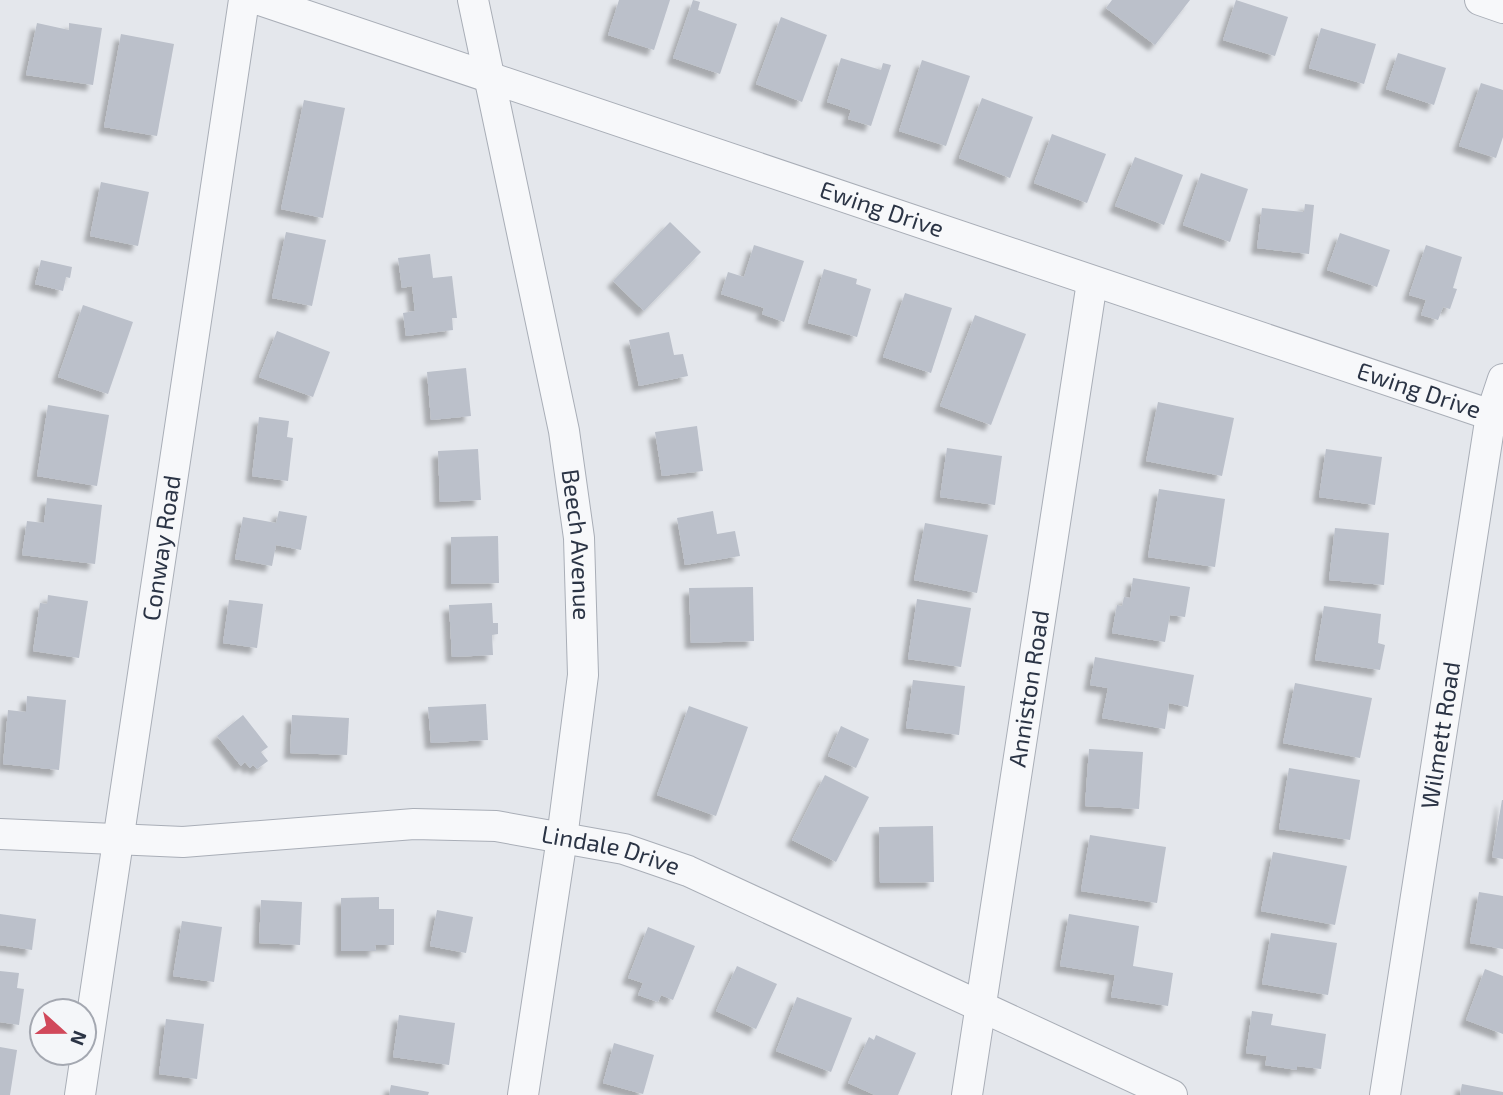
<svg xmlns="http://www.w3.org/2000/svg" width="1503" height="1095" viewBox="0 0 1503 1095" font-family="'Exo 2',sans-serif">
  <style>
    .building { fill: #bbc0ca; filter: url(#shadow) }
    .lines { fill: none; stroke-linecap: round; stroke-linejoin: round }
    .street-casing { stroke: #a9aeb7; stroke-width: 32 }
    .street { stroke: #f7f8fa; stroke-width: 30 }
    .labels { text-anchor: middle; stroke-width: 6; stroke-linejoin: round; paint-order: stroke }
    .street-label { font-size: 24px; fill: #2b3445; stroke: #f4f6f9 }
  </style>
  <defs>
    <filter id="shadow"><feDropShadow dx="-6" dy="6" stdDeviation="2" flood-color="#0004"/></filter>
  </defs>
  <rect width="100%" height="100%" fill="#e4e7ec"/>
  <g class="building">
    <polygon points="619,0 670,0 654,50 608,35"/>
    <polygon points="693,0 700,2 698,10 737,24 720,74 673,58"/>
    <polygon points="1112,0 1190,0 1155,45 1106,8"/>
    <polygon points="1236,0 1288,17 1275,56 1223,40"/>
    <polygon points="781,17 827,35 802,102 756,84"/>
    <polygon points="37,23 69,30 69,23 102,28 93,85 26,75"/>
    <polygon points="1321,28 1376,44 1364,84 1309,68"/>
    <polygon points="121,34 174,44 157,136 104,127"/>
    <polygon points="1398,53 1446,68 1434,105 1386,89"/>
    <polygon points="841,58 881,70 883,63 891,65 871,126 848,119 851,110 827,102"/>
    <polygon points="922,60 970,76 946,146 899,131"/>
    <polygon points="1481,83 1503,90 1503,137 1496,158 1459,146"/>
    <polygon points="982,98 1033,117 1010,178 959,158"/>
    <polygon points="304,100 345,108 323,218 281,209"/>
    <polygon points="1052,134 1106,154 1087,203 1034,183"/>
    <polygon points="1135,157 1183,175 1164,225 1115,206"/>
    <polygon points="1201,173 1248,189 1230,242 1183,225"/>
    <polygon points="101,182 149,192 138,246 90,236"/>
    <polygon points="1305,204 1314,205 1309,254 1257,248 1262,208 1304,212"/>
    <polygon points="670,222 701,252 644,311 613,281"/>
    <polygon points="286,232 326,240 312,306 272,298"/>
    <polygon points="1340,233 1390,250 1377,287 1327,270"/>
    <polygon points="754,245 804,261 784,322 762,314 764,308 721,294 728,272 744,277"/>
    <polygon points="1426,245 1462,257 1453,288 1457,289 1450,309 1443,307 1438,320 1421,315 1426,300 1409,295"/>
    <polygon points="430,254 433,278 452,276 457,318 452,318 453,330 406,336 403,313 415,311 412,286 402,288 398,258"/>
    <polygon points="41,260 72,267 70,278 66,277 63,291 35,284"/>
    <polygon points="824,269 857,279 856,284 871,289 857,337 808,323"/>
    <polygon points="905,293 952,308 931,373 883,357"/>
    <polygon points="83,305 133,322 108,394 58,377"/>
    <polygon points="975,315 1026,334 991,425 940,406"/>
    <polygon points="277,331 330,352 313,397 259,377"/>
    <polygon points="669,332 674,355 683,354 688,376 639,386 629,340"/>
    <polygon points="466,368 471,416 431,420 427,372"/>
    <polygon points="1158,402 1234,418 1222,476 1146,461"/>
    <polygon points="48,405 109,415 97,486 37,476"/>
    <polygon points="259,417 289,421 287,437 293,438 288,481 252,476"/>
    <polygon points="697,426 703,471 662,476 655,432"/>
    <polygon points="947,448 1002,456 995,505 940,497"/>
    <polygon points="478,449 481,500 440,502 438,451"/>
    <polygon points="1326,449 1382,457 1375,505 1319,497"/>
    <polygon points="1159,489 1225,499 1215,567 1148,557"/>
    <polygon points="47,498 102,505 95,564 22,555 27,521 44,523"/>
    <polygon points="279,511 307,516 301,550 276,545 272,566 235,559 243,517 276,523"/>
    <polygon points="713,511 717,534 735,531 740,556 685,565 677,518"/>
    <polygon points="925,523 988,535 977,593 914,580"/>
    <polygon points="1335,528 1389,533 1384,585 1329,580"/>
    <polygon points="498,536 499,583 451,584 451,537"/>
    <polygon points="1133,578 1190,587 1185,617 1170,615 1165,642 1112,633 1117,605 1122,606 1124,597 1130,598"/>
    <polygon points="753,587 754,641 691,643 689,588"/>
    <polygon points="48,595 88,601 79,658 33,651 40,603 47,604"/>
    <polygon points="917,599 971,608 961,667 908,659"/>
    <polygon points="229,600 263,604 257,648 223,643"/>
    <polygon points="492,603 493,623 498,623 498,634 492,635 493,655 452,657 449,605"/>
    <polygon points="1324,606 1381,614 1378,643 1385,645 1380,670 1315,660"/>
    <polygon points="1095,657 1194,675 1188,707 1169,703 1165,729 1102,718 1108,688 1090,685"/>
    <polygon points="913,680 965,686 959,735 906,728"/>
    <polygon points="1295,683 1372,698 1360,758 1283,743"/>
    <polygon points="27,696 66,700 59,770 3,764 8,710 26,712"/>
    <polygon points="486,704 488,740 431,743 428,707"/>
    <polygon points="689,706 748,727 716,816 657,795"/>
    <polygon points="243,715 268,747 261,752 268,761 257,769 253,765 250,768 245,762 241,766 217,736"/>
    <polygon points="292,715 349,718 347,755 290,753"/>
    <polygon points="841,726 869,739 856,768 828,756"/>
    <polygon points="1089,749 1143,752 1139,809 1085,806"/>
    <polygon points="1289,768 1360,780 1350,840 1279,829"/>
    <polygon points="825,775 869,797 836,862 792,840"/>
    <polygon points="1502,800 1503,800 1503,859 1492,857"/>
    <polygon points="933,826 934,882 880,883 879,827"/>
    <polygon points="1090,835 1166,847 1157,903 1081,891"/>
    <polygon points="1273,852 1347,866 1335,925 1261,911"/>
    <polygon points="1479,892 1503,896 1503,949 1470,943"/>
    <polygon points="379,897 379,909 394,909 394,945 375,945 376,951 341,951 341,898"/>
    <polygon points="261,900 302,902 300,945 259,943"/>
    <polygon points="437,910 473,917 466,953 430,946"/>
    <polygon points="0,914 36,919 32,950 0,945"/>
    <polygon points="1069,914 1139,926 1133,966 1173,973 1168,1006 1111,997 1115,975 1060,966"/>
    <polygon points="182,921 222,927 214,982 173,976"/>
    <polygon points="648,927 695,946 673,1000 661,995 658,1002 638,995 643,983 628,978"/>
    <polygon points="1271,933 1337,943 1328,995 1262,984"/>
    <polygon points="737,966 777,984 756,1029 716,1011"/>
    <polygon points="1485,969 1503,976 1503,1034 1466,1020"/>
    <polygon points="0,971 19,973 17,988 24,989 19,1025 0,1022"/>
    <polygon points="797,997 852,1018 831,1072 776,1051"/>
    <polygon points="1252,1011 1273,1014 1271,1025 1326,1034 1321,1069 1297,1066 1297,1070 1265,1065 1267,1056 1246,1053"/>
    <polygon points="399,1015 455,1023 449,1065 393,1057"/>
    <polygon points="166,1019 204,1024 197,1079 159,1074"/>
    <polygon points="876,1035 916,1053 898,1095 875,1095 848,1083 869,1037 874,1040"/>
    <polygon points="614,1043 654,1055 643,1094 603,1083"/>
    <polygon points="0,1047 17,1050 10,1095 0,1095"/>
    <polygon points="1462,1084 1503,1092 1503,1095 1460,1095"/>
    <polygon points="391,1085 429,1092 428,1095 389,1095"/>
  </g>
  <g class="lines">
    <g class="street-casing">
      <g id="street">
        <path id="s1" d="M260 0 1503 419"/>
        <path id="s2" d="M473 0 564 431 579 538 583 675 562 838 523 1095"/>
        <polyline points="1480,0 1503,8"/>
        <path id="s3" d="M0 834 183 842 414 824 496 826 624 849 688 871 1172 1095"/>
        <path id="s4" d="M80 1095 244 0"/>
        <path id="s5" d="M967 1095 1092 282"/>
        <path id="s6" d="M1385 1095 1491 415 1503 379"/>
      </g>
    </g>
    <use href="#street" class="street"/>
  </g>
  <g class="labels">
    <g class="street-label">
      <text dy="8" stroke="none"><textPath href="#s1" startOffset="656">Ewing Drive</textPath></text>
      <text dy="8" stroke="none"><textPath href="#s1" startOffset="1223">Ewing Drive</textPath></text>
      <text dy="8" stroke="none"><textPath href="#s2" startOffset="555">Beech Avenue</textPath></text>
      <text dy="8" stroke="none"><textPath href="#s4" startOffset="553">Conway Road</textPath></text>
      <text dy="8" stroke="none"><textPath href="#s5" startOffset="411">Anniston Road</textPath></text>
      <text dy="8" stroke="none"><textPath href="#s6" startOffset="364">Wilmett Road</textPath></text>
      <text dy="8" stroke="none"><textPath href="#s3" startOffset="614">Lindale Drive</textPath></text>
    </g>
  </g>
  <g transform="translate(63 1032) rotate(111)"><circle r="33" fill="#f4f6f9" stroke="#a4a8b1" stroke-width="2"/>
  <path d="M0-5L12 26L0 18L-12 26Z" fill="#d1495b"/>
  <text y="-10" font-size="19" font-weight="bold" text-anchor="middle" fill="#2b3445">N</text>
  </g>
</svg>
